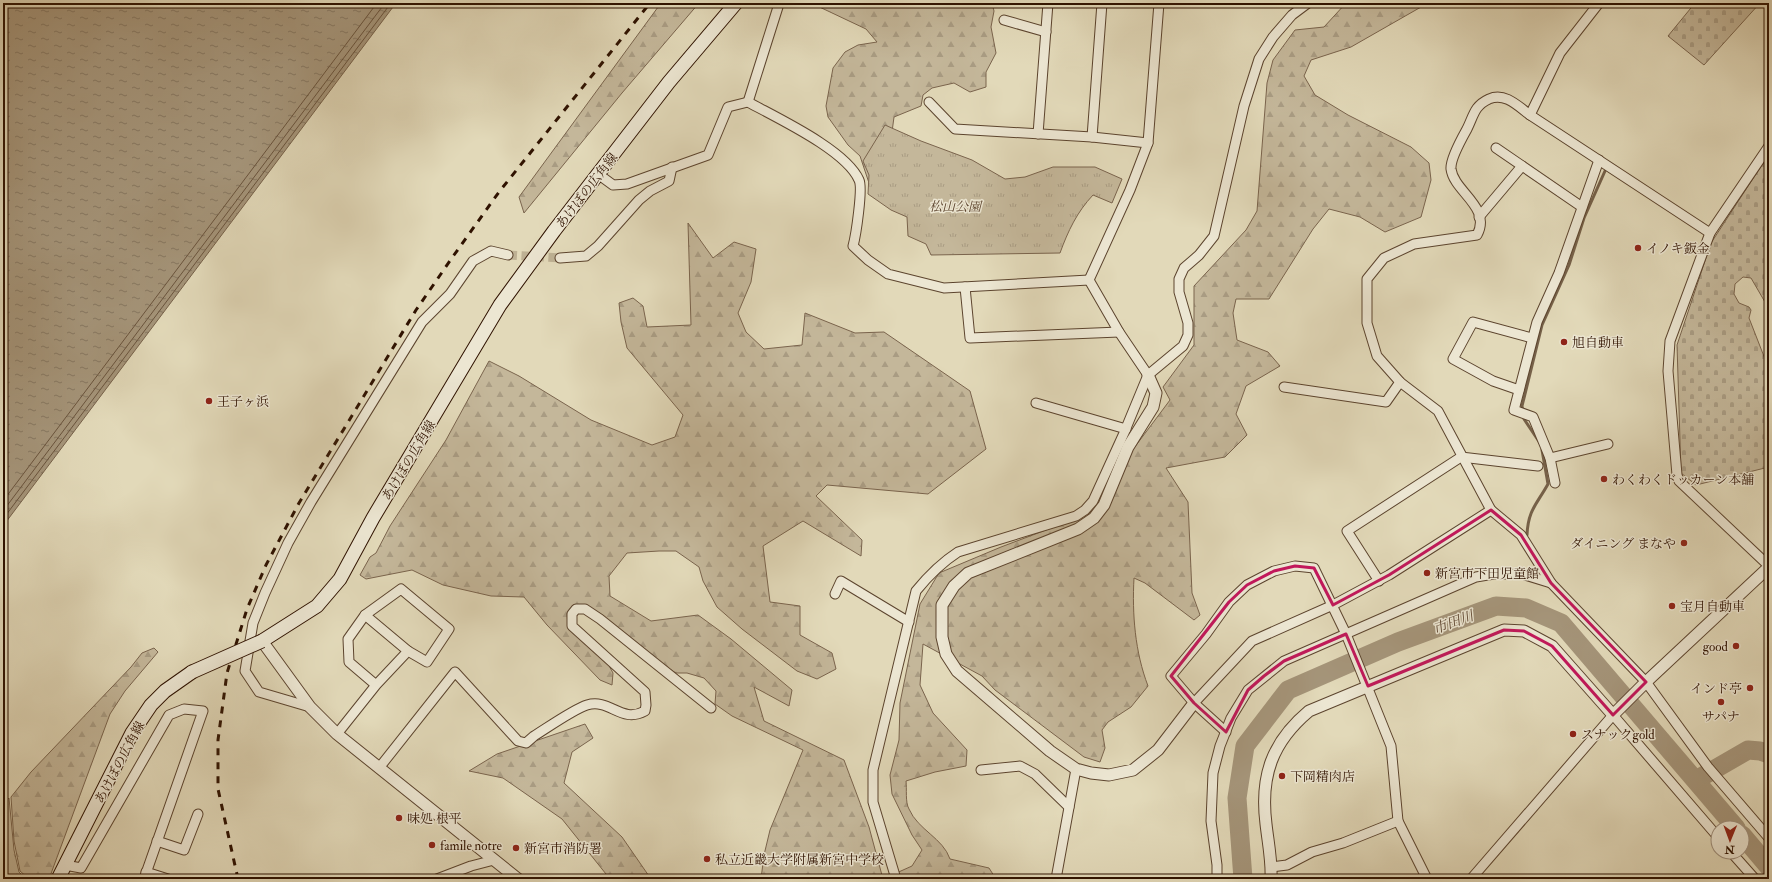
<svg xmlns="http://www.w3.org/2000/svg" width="1772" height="882" viewBox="0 0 1772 882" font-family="'IM FELL Double Pica','Noto Serif JP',serif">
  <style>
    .forest { fill: url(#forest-firs); stroke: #7a644d }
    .cemetery { fill: url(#cemetery-stones); stroke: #7a644d }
    .park { fill: url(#park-tufts); stroke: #7a644d }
    .water { fill: url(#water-ripples); stroke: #766149 }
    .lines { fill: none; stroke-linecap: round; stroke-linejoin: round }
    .shore { stroke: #6a543d; stroke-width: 1 }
    .stream { stroke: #766149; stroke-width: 3 }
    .river { stroke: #a5957a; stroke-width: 19 }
    .minor-tunnel { stroke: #beb194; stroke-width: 9; stroke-dasharray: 9 4.5; stroke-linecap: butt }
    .minor-casing { stroke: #5c442e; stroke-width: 11 }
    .tertiary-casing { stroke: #5c442e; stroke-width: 13 }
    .secondary-casing { stroke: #2f1200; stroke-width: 15 }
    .minor { stroke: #ece6d2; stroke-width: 9 }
    .tertiary { stroke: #ece6d2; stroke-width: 11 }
    .secondary { stroke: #ece6d2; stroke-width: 13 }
    .rail { stroke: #2f1200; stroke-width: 3; stroke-dasharray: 7 7; stroke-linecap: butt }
    .secondary-bridge-casing { stroke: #2f1200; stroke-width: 15; stroke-linecap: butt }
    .secondary-bridge { stroke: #ece6d2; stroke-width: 13 }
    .marked { fill: none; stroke: #c2185b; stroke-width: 3; stroke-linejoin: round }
    .poi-dot { fill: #8f2418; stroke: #ece6d2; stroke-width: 1.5 }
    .labels { text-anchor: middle; stroke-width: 3; stroke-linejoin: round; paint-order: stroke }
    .street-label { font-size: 13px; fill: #2f1200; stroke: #ece6d2 }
    .park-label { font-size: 13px; font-style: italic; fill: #5c442e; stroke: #ece6d2 }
    .poi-label { font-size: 13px; fill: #2f1200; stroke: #ece6d2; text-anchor: start }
    .water-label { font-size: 14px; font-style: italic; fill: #5e4631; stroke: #ece6d2 }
  </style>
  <defs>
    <pattern id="forest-firs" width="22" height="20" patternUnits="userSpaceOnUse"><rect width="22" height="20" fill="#c4b79a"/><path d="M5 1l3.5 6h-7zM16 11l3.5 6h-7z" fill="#a99c83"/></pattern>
    <pattern id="cemetery-stones" width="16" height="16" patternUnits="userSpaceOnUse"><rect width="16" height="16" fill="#c4b79a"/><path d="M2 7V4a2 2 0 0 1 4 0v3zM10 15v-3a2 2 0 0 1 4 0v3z" fill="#a99c83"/></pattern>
    <pattern id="park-tufts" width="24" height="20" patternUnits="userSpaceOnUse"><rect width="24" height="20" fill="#c4b79a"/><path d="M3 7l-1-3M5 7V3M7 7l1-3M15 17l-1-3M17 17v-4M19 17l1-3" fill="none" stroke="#a99c83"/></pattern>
    <pattern id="water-ripples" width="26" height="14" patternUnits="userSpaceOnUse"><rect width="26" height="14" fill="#a5957a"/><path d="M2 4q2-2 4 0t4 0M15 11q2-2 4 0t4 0" fill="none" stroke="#877862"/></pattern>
  </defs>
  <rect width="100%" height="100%" fill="#e2d9b9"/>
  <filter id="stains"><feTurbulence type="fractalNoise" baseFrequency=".005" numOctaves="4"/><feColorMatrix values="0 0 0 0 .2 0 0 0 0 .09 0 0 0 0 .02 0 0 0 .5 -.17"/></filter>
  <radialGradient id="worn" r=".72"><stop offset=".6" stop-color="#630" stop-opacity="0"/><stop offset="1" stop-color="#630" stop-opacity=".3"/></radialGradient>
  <g class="forest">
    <polygon points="661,3 699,3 622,93 524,213 519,197"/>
    <polygon points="811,3 992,3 994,11 991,27 996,53 986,72 986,87 970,92 954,83 932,88 923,95 921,106 894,117 892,132 998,181 1052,175 874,198 860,156 848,145 828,117 826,106 833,68 845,52 858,45 877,42 866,29"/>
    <path d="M1346 3H1428L1351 47 1311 60 1304 76 1315 95 1348 115 1411 147 1429 163 1431 180 1421 217 1385 232 1360 217 1329 209 1313 229 1269 299H1236L1233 313 1237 340 1268 352 1280 366 1246 386 1236 414 1247 435 1225 457 1166 468 1188 502 1192 593 1200 615 1194 620 1145 583 1134 578C1132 614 1135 652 1148 686L1131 707 1108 722 1102 730 1105 748 1100 762 1084 757 995 690 982 676 923 644 920 685 933 713 967 750 966 766 935 772 906 781C907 789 905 802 909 809 918 830 943 838 950 859L989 868 996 879H761L764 855 770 830 803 750 732 716 715 704 716 691 704 678 687 673H676L658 662 601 614 584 606H574L567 613 568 627 607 662 613 673 612 685 600 680 547 625 524 597 491 596 443 585 412 570 366 579 360 575 370 557 376 553 390 526 446 440 489 361 519 376 591 420 652 445 675 437 683 415 627 348 621 322 619 303 633 298 643 306 647 327 691 325 688 223 713 258 734 242 756 249 751 282 738 313 746 332 764 349 802 345 805 313 855 333 884 332 970 391 986 449 928 494 827 485 816 496 862 540 861 556 803 521 763 546 770 602 800 606V635L832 653 836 669 817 679 797 671 742 629 717 607 703 581 699 567 676 551H659L627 553 609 576 610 596 651 621 698 615 731 639 792 690 789 706 754 687 764 721 844 760 869 827 883 879 912 866 922 850 912 835 892 794 890 775 899 740 900 703 920 604 939 573 1001 547 1083 516 1170 400 1163 387 1194 345V286L1246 230 1257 211 1267 83 1273 60 1295 30 1324 27Z"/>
    <polygon points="154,648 158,652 125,691 110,714 49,879 29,879 20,871 14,841 11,797 31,772 131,667 142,653"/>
    <polygon points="585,724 593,738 572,752 564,783 622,837 651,879 610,879 562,819 503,778 469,771 497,754"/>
  </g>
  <g class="cemetery">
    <polygon points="1695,3 1760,3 1704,65 1668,36"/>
    <polygon points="1769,154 1769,309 1751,278 1743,277 1735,284 1734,294 1739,303 1749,307 1751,310 1749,318 1765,359 1769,361 1769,467 1696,485 1681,473 1677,345 1711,243"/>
  </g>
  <g class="park">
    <path d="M885 125 921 141 972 160 1005 179 1025 177 1053 167H1095L1122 179 1112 203 1093 195C1077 212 1068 231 1060 253L931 255 926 244 908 236 907 217 891 210 868 194 869 175 863 161Z"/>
    <polygon points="9,798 14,850 19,872 26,879 3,879 3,804"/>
  </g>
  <polygon class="water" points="3,3 396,3 3,526"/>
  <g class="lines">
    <g class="shore">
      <polyline points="3,501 377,3"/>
      <polyline points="3,511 385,3"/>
      <polyline points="3,519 391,3"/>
    </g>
    <g class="stream">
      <polyline points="1540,443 1524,419 1522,406 1542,325 1569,265 1584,218 1605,171"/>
      <path d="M1527 535C1528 510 1537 504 1548 484L1542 450"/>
    </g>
    <g class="river">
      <polyline points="1696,780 1748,750 1760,751 1769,754"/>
      <polyline points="1742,835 1769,867"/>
      <polyline points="1243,879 1237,798 1245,746 1288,690 1398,642 1496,606 1526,608 1561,623 1736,828"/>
    </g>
    <polyline class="minor-tunnel" points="508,255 560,258"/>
    <g class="minor-casing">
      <g id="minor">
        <polyline points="1004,20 1046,32"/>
        <polyline points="748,102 778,7"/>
        <polyline points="929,102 955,129 1092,137 1148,143"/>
        <polyline points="1530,115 1560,53 1599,3"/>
        <polyline points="1038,134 1048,3"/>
        <polyline points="1092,137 1102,3"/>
        <polyline points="1769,146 1710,233 1670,341 1668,371 1677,475 1679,481 1769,566"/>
        <polyline points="1496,148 1582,207"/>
        <path d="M598 174 613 185 627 184 708 155 728 107 748 102C777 118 846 150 859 180 863 188 856 235 853 246L868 260 888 274 944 288 1089 280"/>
        <polyline points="1479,217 1522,166"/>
        <polyline points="560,258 586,256 598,246 639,200 650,191 669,181 672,167"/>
        <polyline points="1089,280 1130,190 1148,143 1159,3"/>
        <polyline points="1089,280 1119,332 1148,375"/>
        <polyline points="965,287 970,338 1119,332"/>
        <polyline points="1284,387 1386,402 1400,382"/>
        <polyline points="1519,390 1493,381 1453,359 1473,322 1532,338"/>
        <polyline points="1036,403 1126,429"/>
        <polyline points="1550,458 1608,444"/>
        <polyline points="1555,483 1550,458 1533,417 1514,410 1537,322 1559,273 1599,160"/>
        <polyline points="1379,581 1347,531 1461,457 1538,466"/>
        <path d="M1551 583 1521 535 1491 510 1438 411 1400 382 1377 356 1367 323V279L1384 258 1414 244 1477 235C1492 207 1454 192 1451 169 1450 159 1462 138 1467 129 1474 115 1474 106 1489 99 1505 92 1518 106 1530 115L1710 233"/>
        <polyline points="835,594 841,581 909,622"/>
        <polyline points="365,615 408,651"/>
        <polyline points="1194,703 1252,641 1333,605 1389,575 1491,510"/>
        <polyline points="310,707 259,692 245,671 253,623 265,593 288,543 311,502 422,322 450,294 473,261 491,251 508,255"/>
        <polyline points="1226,732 1194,703 1171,676 1206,634 1229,602 1247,585 1274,571 1295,566 1314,568 1346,634 1391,746 1398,821 1427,879"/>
        <polyline points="337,734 376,685 408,651 427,662 449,629 401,589 365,615 348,639 349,662 376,685"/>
        <path d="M379 768 455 672 518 741 526 743 534 736C547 728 574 709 587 705 610 698 621 724 645 711L646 705 645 692 572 626V614L576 609H585L600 619 711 708"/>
        <polyline points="981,770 1020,766 1035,774 1069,807"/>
        <polyline points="157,841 184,850 198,814"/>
        <polyline points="1731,852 1755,879"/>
        <polyline points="65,865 81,868 169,715 184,709 203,711 144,879"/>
        <polyline points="1271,867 1287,865 1312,852 1343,843 1398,821"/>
        <polyline points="146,872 168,879"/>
        <polyline points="437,879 471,866 494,860"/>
        <path d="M896 879 873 802V770L916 591C929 575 941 563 958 552L1076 516 1085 510 1093 501 1124 433 1148 375 1183 346 1188 335V323L1179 292V279L1184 268 1199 255 1214 236 1244 106 1259 59 1273 37 1292 15 1308 3"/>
        <polyline points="1056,879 1076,769"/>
        <polyline points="1217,879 1217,865 1211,821 1213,773 1220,746 1231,718 1248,690 1284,661 1476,577 1494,574 1522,574 1551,583 1646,682 1708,767 1769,838"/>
        <polyline points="1471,879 1613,715 1718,837"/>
      </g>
    </g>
    <g class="tertiary-casing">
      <g id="tertiary">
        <polyline points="1148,375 1156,393 1153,407 1128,447 1104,505 1094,518 1078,529 968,573 954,586 942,605 942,637 946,654 957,671 1050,751 1076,769 1091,773 1109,775 1133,770 1158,750 1194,703"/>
        <polyline points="262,641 310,707 337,734 518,879"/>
        <path d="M1271 879C1272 861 1268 842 1266 824 1260 776 1272 742 1309 711L1504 630 1524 631 1552 646 1613 715 1646 682 1769 567"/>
      </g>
    </g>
    <g class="secondary-casing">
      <g id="secondary">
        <polyline points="262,641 317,606 340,579 373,518 500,305 554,231 669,82 736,3"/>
        <polyline points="58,879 132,733 151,705 165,691 192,672"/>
      </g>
    </g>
    <use href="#minor" class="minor"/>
    <use href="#tertiary" class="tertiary"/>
    <use href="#secondary" class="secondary"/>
    <polyline class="rail" points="238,879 218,789 218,740 227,673 247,609 266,565 299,503 416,310 454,255 499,192 650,3"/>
    <g class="secondary-bridge-casing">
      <polyline id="secondary-bridge" points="192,672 262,641"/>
    </g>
    <use href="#secondary-bridge" class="secondary-bridge"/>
  </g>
  <path class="marked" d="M1491 510 1521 535 1551 583 1646 682 1613 715 1552 646 1524 631 1504 630 1368 686 1346 634 1284 661 1264 676 1248 690 1226 732 1194 703 1171 676 1229 602 1247 585 1274 571 1295 566 1314 568 1333 605 1389 575Z"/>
  <g class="poi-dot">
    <circle cx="1638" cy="248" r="4"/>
    <circle cx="1564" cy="342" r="4"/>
    <circle cx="209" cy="401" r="4"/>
    <circle cx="1604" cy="479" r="4"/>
    <circle cx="1684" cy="543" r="4"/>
    <circle cx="1427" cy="573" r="4"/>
    <circle cx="1672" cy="606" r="4"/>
    <circle cx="1736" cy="646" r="4"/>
    <circle cx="1750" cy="688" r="4"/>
    <circle cx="1721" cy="702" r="4"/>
    <circle cx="1573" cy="734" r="4"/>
    <circle cx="1282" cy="776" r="4"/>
    <circle cx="399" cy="818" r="4"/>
    <circle cx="432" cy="845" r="4"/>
    <circle cx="516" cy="848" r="4"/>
    <circle cx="707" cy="859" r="4"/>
  </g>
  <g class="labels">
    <g class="street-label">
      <text transform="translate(586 190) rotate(-52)" y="5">あけぼの広角線</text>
      <text transform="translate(408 460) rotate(-59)" y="5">あけぼの広角線</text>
      <text transform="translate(119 762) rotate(-62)" y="5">あけぼの広角線</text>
    </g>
    <g class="park-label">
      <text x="955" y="211">松山公園</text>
    </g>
    <g class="poi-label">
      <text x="1646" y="253">イノキ鈑金</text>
      <text x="1572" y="347">旭自動車</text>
      <text x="217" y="406">王子ヶ浜</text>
      <text x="1612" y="484">わくわくドッカーン本舗</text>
      <text x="1676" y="548" text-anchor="end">ダイニング まなや</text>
      <text x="1435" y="578">新宮市下田児童館</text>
      <text x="1680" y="611">宝月自動車</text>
      <text x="1728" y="651" text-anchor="end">good</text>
      <text x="1742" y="693" text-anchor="end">インド亭</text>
      <text x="1721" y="721" text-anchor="middle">サパナ</text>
      <text x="1581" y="739">スナックgold</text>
      <text x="1290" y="781">下岡精肉店</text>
      <text x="407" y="823">味処 根平</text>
      <text x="440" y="850">famile notre</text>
      <text x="524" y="853">新宮市消防署</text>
      <text x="715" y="864">私立近畿大学附属新宮中学校</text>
    </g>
    <g class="water-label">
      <text transform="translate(1453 622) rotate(-20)" y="5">市田川</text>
    </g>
  </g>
  <rect width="1772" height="882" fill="none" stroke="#e2d9b9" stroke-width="16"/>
  <rect x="4" y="4" width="1764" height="874" fill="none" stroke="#2f1200" stroke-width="2"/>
  <rect x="8" y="8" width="1756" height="866" fill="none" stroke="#2f1200"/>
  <g transform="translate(1730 840) rotate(181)"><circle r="19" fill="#ece6d2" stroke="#a0917e"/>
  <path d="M0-3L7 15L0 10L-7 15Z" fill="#8f2418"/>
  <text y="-6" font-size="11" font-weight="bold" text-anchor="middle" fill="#2f1200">N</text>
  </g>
  <rect width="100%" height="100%" filter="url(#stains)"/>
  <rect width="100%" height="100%" fill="url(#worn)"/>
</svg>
